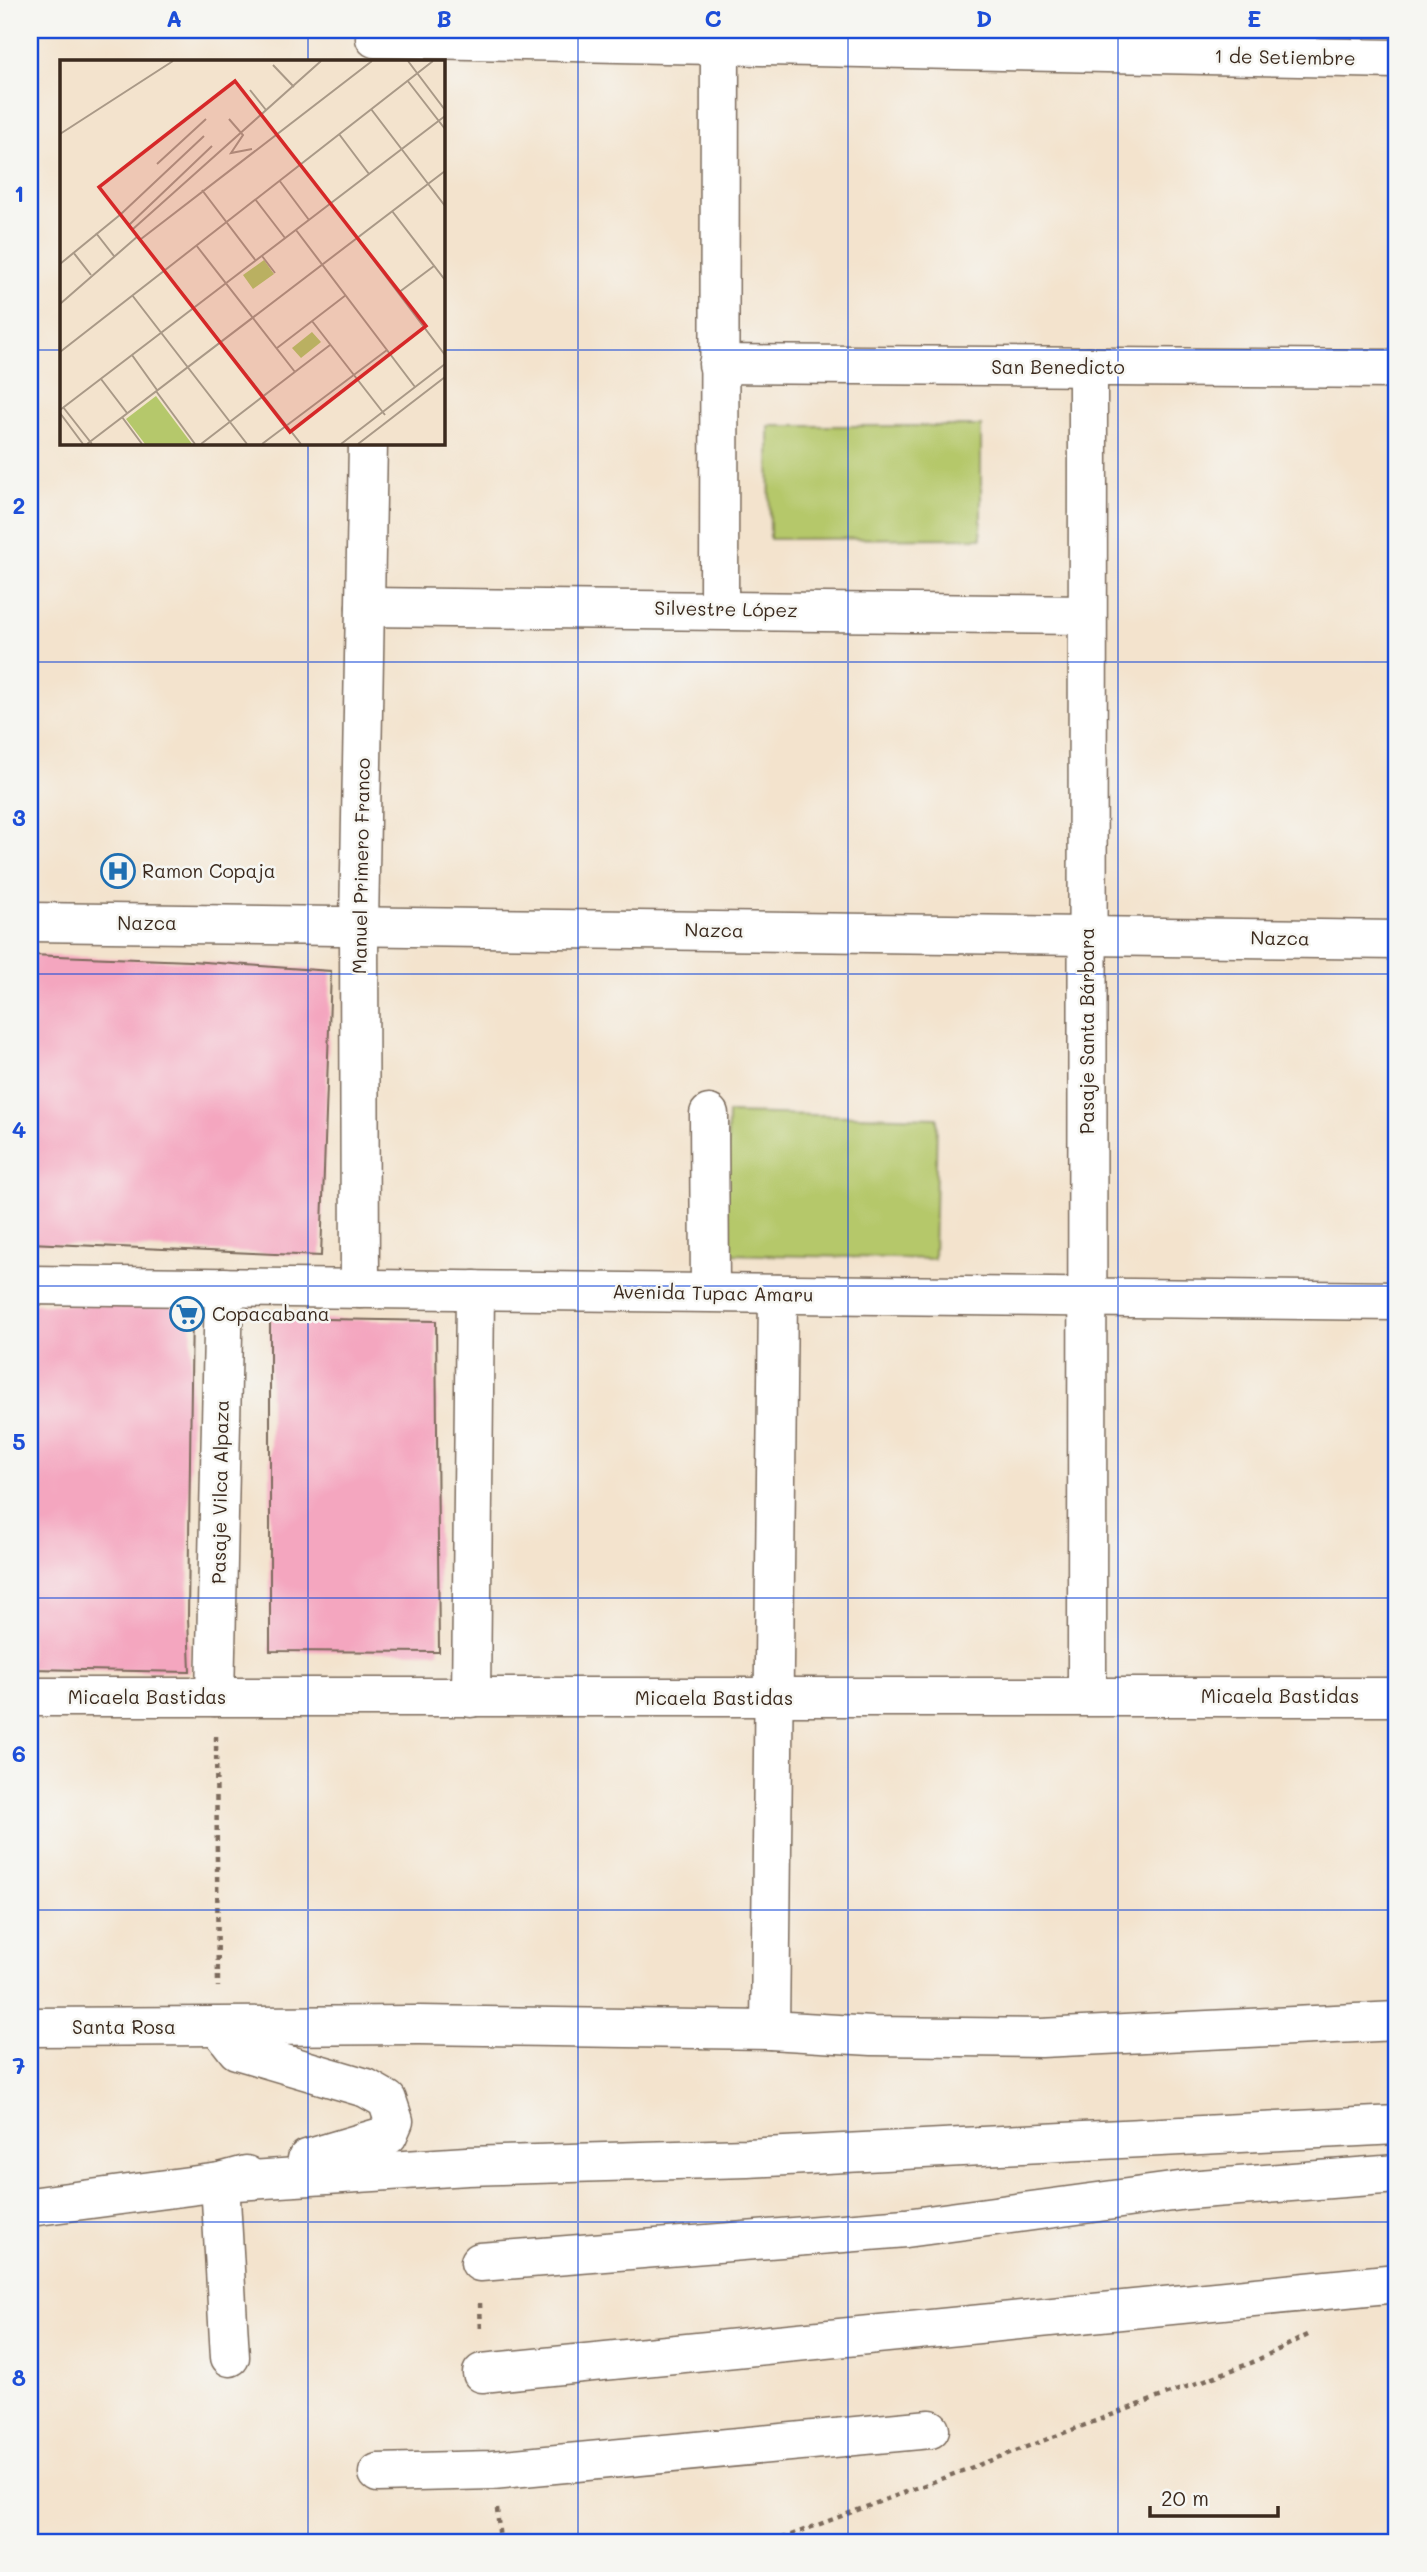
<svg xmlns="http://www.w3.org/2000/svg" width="1427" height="2572" viewBox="0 0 1427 2572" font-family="Mali,sans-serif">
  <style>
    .green { fill: #b5c86b; stroke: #787944; stroke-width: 2 }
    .building { fill: #f4a6bf }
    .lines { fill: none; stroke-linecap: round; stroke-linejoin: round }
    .minor-casing { stroke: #7b6b5b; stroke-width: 41 }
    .path { stroke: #7b6b5b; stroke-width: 4.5; stroke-dasharray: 5 5; stroke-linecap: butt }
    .minor { stroke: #fff; stroke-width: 38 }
    .grid { fill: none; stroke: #1d4ed8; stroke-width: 2; stroke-opacity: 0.55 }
    .labels { text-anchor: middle; stroke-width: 5; stroke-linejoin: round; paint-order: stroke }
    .street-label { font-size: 19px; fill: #3b2a1e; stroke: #f6f6f2 }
    .poi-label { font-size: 19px; fill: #3b2a1e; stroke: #f6f6f2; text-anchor: start }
    .inset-road { fill: none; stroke: #a99987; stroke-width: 2 }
    .view { fill: #d62828; fill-opacity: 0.15; stroke: #d62828; stroke-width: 3.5 }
    .inset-edge { fill: none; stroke: #3b2a1e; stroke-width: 3.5 }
    .neatline { fill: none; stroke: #1d4ed8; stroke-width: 2.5 }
    .grid-label { font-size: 23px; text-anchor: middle; font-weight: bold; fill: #1d4ed8 }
  </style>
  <rect width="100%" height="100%" fill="#f6f6f2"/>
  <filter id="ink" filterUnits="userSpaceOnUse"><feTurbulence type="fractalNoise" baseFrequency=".0143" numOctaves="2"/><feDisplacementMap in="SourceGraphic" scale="14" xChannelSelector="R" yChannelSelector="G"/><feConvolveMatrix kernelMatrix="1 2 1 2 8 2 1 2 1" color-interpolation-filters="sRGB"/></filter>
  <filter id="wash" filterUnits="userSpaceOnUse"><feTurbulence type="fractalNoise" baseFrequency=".00686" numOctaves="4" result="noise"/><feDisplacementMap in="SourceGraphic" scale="28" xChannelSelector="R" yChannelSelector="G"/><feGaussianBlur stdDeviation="1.57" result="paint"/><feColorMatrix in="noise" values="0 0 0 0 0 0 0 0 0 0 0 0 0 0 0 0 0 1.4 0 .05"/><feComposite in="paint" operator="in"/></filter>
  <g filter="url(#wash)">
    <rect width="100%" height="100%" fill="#f3e3cd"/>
    <g class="green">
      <polygon points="769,426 981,426 981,538 770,539"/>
      <polygon points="728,1113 937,1118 934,1259 725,1254"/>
    </g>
    <g id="blocks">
      <g class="building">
        <polygon points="30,955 191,961 331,971 321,1256 30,1243"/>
        <polygon points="30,1304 192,1306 188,1617 190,1672 30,1669"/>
        <polygon points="270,1318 436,1321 439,1652 270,1651"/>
      </g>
    </g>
  </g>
  <g filter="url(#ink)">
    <use href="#blocks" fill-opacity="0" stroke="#7b6b5b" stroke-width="2"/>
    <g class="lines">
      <g class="minor-casing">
        <g id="minor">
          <polyline points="375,38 1397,59"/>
          <polyline points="718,364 1397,369"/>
          <polyline points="365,607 1087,615"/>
          <polyline points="719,609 720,30"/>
          <polyline points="30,922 1397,940"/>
          <polyline points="709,1114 710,1292"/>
          <polyline points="30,1285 1397,1301"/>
          <polyline points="360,1289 359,925 368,443"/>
          <polyline points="1087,1695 1088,367"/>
          <polyline points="30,1697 1397,1697"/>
          <polyline points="215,1697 224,1287"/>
          <polyline points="471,1698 475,1290"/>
          <polyline points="30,2027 419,2025 770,2030 872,2036 1041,2038 1397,2021"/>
          <polyline points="219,2027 237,2050 366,2088 387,2100 394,2121 388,2135 307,2159"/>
          <polyline points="770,2030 778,1294"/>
          <polyline points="30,2207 220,2182 467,2166 747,2158 1397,2125"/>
          <polyline points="480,2262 906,2228 1187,2190 1397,2174"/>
          <polyline points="230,2357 220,2182 246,2175"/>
          <polyline points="482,2373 1397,2283"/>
          <polyline points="378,2473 492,2470 930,2429"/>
        </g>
      </g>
      <g class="path">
        <polyline points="216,1736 218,1987"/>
        <polyline points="480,2303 481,2333"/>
        <polyline points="497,2509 500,2542"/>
        <polyline points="772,2542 1251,2363 1308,2335"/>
      </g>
      <use href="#minor" class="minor"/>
    </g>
  </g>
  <path class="grid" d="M308 30V61M578 30V2542M848 30V2542M1118 30V2542M30 350H61M443 350H1397M308 443V2542M30 662H1397M30 974H1397M30 1286H1397M30 1598H1397M30 1910H1397M30 2222H1397"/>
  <defs>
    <g id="hospital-ring" transform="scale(1.75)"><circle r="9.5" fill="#f6f6f2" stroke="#1f6fb2" stroke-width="1.5"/><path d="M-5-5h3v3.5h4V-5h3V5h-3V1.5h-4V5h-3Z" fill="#1f6fb2"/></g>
    <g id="supermarket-ring" transform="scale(1.75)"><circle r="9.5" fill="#f6f6f2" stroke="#1f6fb2" stroke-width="1.5"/><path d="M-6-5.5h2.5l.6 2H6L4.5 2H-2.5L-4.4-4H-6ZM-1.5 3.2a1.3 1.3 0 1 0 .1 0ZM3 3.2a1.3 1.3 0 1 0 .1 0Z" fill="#1f6fb2"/></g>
  </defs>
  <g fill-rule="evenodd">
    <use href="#hospital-ring" x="118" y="871"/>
    <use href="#supermarket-ring" x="187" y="1314"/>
  </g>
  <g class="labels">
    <g class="street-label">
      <text transform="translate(1285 57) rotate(1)" y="7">1 de Setiembre</text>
      <text x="1058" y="374">San Benedicto</text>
      <text transform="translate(726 609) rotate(1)" y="7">Silvestre López</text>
      <text transform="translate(361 866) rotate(-89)" y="7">Manuel Primero Franco</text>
      <text x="147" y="930">Nazca</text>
      <text transform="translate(714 930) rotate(1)" y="7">Nazca</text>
      <text transform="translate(1280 938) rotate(1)" y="7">Nazca</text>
      <text transform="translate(1087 1031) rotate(-90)" y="7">Pasaje Santa Bárbara</text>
      <text transform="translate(713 1293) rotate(1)" y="7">Avenida Tupac Amaru</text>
      <text transform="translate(220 1492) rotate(-89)" y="7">Pasaje Vilca Alpaza</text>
      <text x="1280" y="1703">Micaela Bastidas</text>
      <text x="147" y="1704">Micaela Bastidas</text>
      <text x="714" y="1705">Micaela Bastidas</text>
      <text x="124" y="2034">Santa Rosa</text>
    </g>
    <g class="poi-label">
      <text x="142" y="878">Ramon Copaja</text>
      <text x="212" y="1321">Copacabana</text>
    </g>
  </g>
  <g transform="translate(60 60)">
    <rect width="385" height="385" fill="#f3e3cd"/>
    <path d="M204 200 214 214 193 229 183 215ZM252 272 261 282 241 298 232 288ZM96 336 132 384H85L66 359Z" fill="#b5c86b"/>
    <path class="inset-road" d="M348 1 385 50M213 5 234 27M347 20 385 69M190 30 206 50M311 49 385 146M169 59 183 75 171 93 192 89M0 74 113 1M279 74 309 114M97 104 146 59M219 120 249 160M142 130 196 201M195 139 225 178M332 151 385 220M69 165 152 86M73 169 261 1M236 170 355 327M36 173 54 196M297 178 385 295M81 179 312 1M136 185 235 312M13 192 31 215M202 196 215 213M0 204 61 154 144 76M115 224 241 384M338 233 374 206M72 235 187 384M0 244 78 176M252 261 325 355M217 288 286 235M0 292 373 1M72 295 97 330M41 319 67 353M96 331 135 384M3 347 32 384M0 350 385 56M0 353 23 384M62 357 82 384M27 384 385 111M141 384 270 285M202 384 327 290M281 384 385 304M298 384 385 317"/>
    <path class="view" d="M175 21 366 266 230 372 39 127Z"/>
    <rect width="385" height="385" class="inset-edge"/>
  </g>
  <rect width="1427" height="2572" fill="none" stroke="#f6f6f2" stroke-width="77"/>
  <path d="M1150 2506v10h128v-10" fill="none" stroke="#3b2a1e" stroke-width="3.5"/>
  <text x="1161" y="2506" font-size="21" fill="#3b2a1e" stroke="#f6f6f2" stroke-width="5" paint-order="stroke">20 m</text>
  <rect x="38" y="38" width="1350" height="2496" class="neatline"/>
  <g class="grid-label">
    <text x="174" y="27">A</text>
    <text x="444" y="27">B</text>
    <text x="713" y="27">C</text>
    <text x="984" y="27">D</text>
    <text x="1254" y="27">E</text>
    <text x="19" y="202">1</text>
    <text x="19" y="514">2</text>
    <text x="19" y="826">3</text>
    <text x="19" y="1138">4</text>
    <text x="19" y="1450">5</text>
    <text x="19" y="1762">6</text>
    <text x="19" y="2074">7</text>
    <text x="19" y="2386">8</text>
  </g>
</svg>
